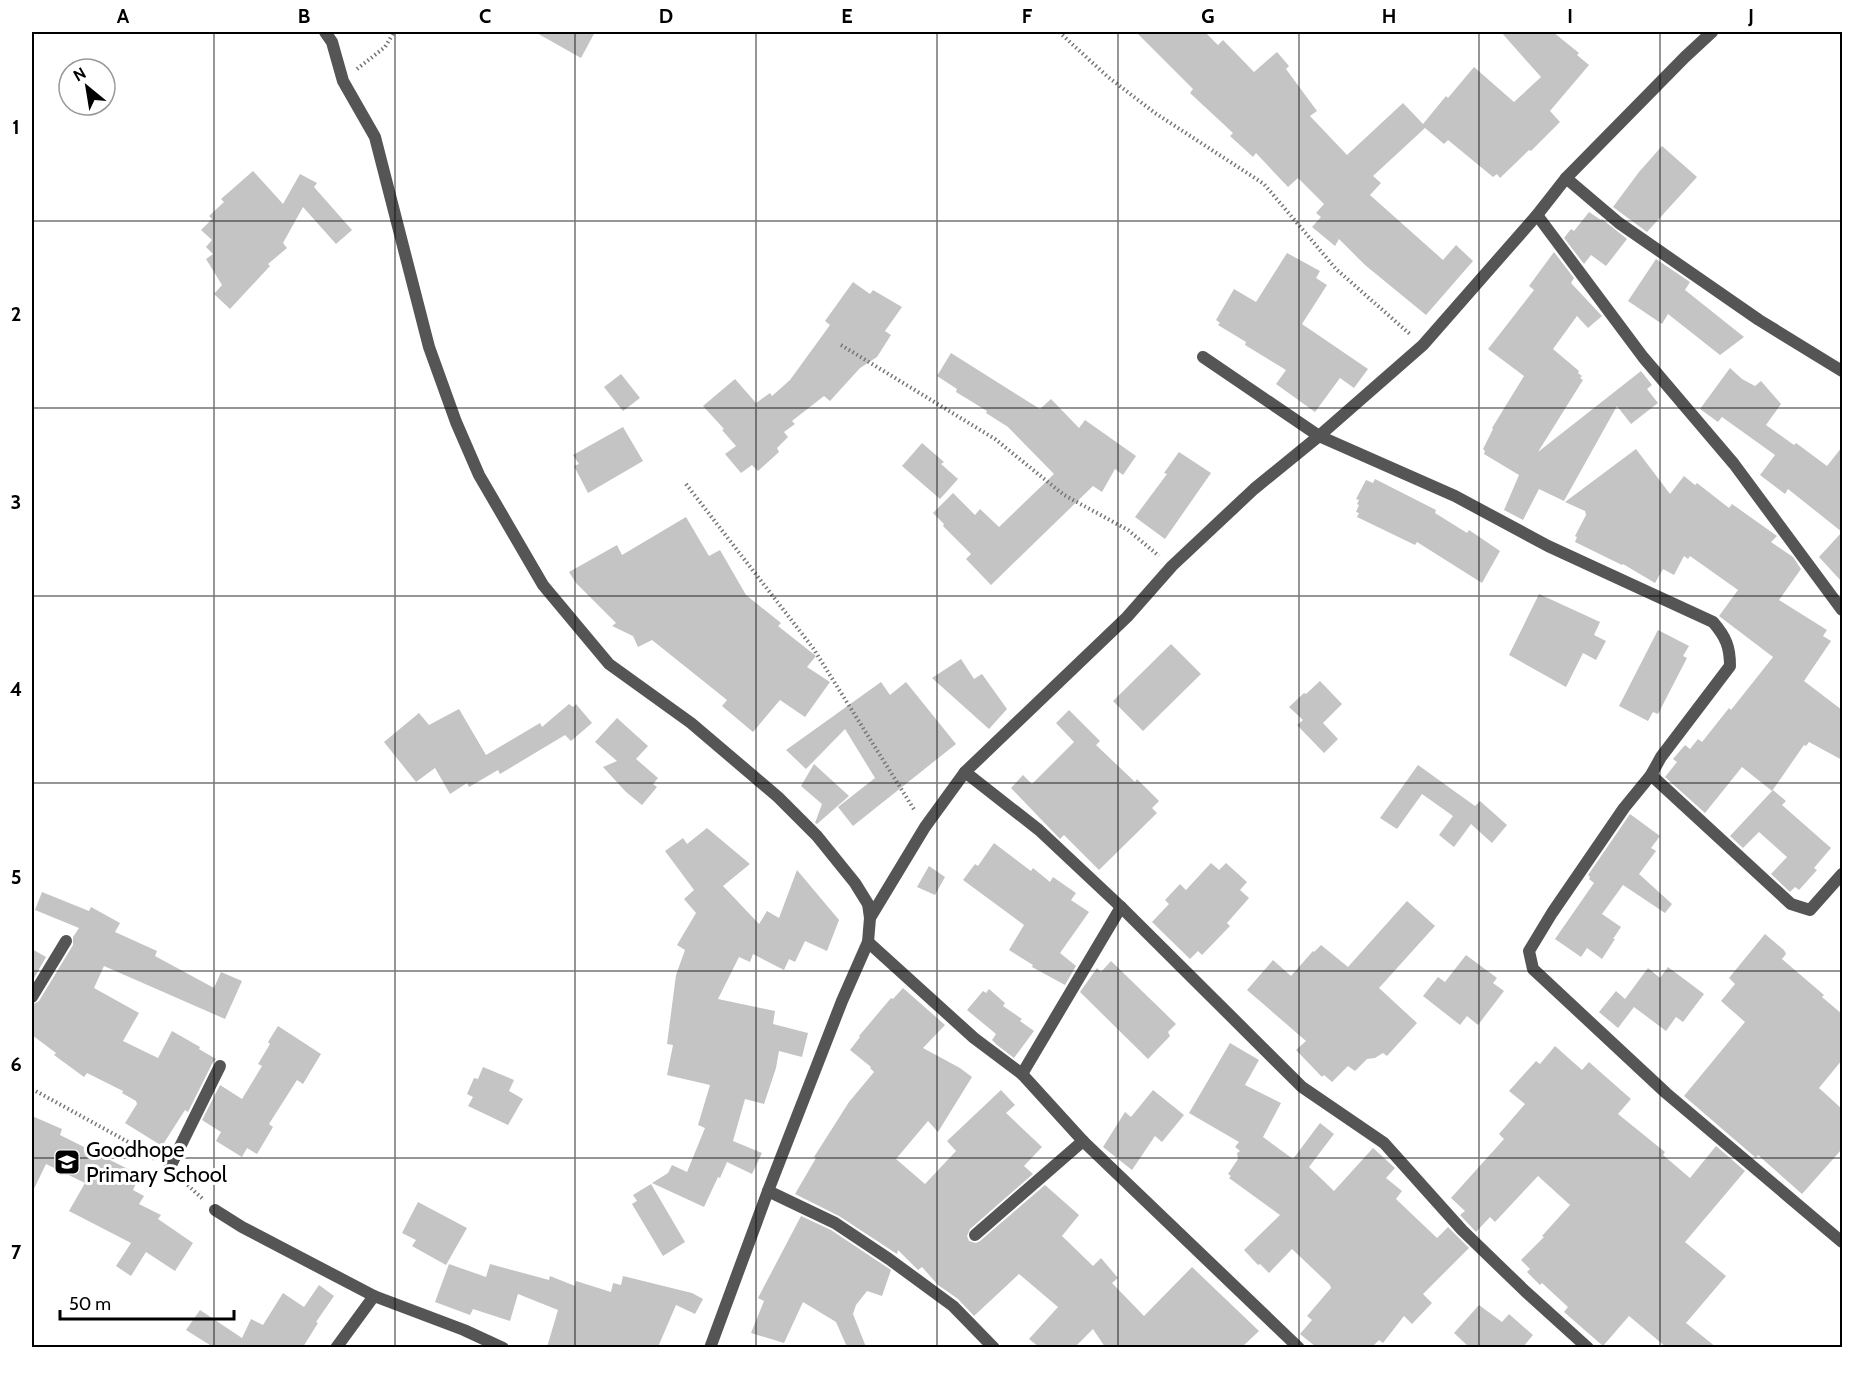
<svg xmlns="http://www.w3.org/2000/svg" width="1874" height="1379" viewBox="0 0 1874 1379" font-family="Cabin,sans-serif">
  <style>
    .building { fill: #c4c4c4 }
    .lines { fill: none; stroke-linecap: round; stroke-linejoin: round }
    .path { stroke: #777; stroke-width: 4; stroke-dasharray: 1.5 3; stroke-linecap: butt }
    .minor { stroke: #555; stroke-width: 12 }
    .grid { fill: none; stroke: #000; stroke-width: 1.5; stroke-opacity: 0.55 }
    .labels { text-anchor: middle; stroke-width: 6; stroke-linejoin: round; paint-order: stroke }
    .poi-label { font-size: 22px; fill: #000; stroke: #fff; text-anchor: start }
    .neatline { fill: none; stroke: #000; stroke-width: 2 }
    .grid-label { font-size: 20px; text-anchor: middle; font-weight: bold; fill: #000 }
  </style>
  <rect width="100%" height="100%" fill="#fff"/>
  <g class="building">
    <polygon points="535,32 595,32 581,58"/>
    <polygon points="1136,32 1205,32 1218,45 1223,40 1254,72 1277,52 1289,66 1286,69 1317,111 1310,116 1347,155 1403,103 1423,124 1446,96 1448,98 1474,67 1514,102 1541,77 1501,32 1553,32 1579,53 1577,55 1589,65 1550,111 1560,122 1531,151 1529,150 1500,178 1497,174 1493,177 1448,140 1444,144 1425,128 1373,176 1381,183 1370,195 1443,260 1456,245 1473,261 1426,315 1365,265 1339,239 1335,246 1312,227 1321,217 1316,213 1324,204 1298,178 1288,187 1256,153 1253,157 1230,136 1233,133 1190,93 1193,89"/>
    <polygon points="1662,146 1697,177 1647,232 1613,207 1639,172"/>
    <polygon points="253,171 283,204 300,174 317,183 314,187 352,230 336,244 303,207 283,243 287,248 268,264 270,266 230,309 214,294 222,285 206,259 213,254 206,247 212,240 201,230 212,219 209,216 224,202 221,199"/>
    <polygon points="1589,212 1601,220 1602,219 1627,239 1606,266 1591,255 1584,264 1564,238 1571,229 1574,231"/>
    <polygon points="1554,252 1574,278 1571,283 1602,316 1588,328 1577,316 1553,349 1579,371 1578,373 1582,376 1580,378 1583,380 1538,452 1641,371 1652,385 1647,389 1658,403 1631,424 1617,406 1564,501 1539,489 1523,520 1504,510 1519,475 1484,454 1485,451 1483,449 1493,429 1492,428 1524,376 1488,349 1534,290 1529,286"/>
    <polygon points="1287,253 1320,271 1316,278 1327,285 1302,324 1368,369 1354,388 1340,378 1315,412 1276,384 1286,370 1245,345 1246,342 1218,325 1220,323 1216,320 1234,289 1256,302"/>
    <polygon points="1656,259 1690,282 1685,290 1744,337 1720,355 1668,314 1662,324 1628,301"/>
    <polygon points="853,282 870,294 873,290 902,307 885,331 891,335 877,357 860,368 830,401 824,396 792,421 795,424 784,432 788,437 777,448 779,452 758,471 752,465 741,473 725,454 736,446 722,430 724,429 703,406 735,379 756,403 770,393 772,396 790,380 830,325 825,321"/>
    <polygon points="951,353 1040,409 1051,399 1079,428 1085,420 1136,456 1123,475 1115,469 1102,492 1093,486 991,585 966,559 971,554 943,526 944,524 933,513 953,493 975,515 980,509 999,527 1054,474 1008,427 986,413 987,411 956,392 957,389 937,376"/>
    <polygon points="1730,368 1742,379 1755,386 1761,381 1781,404 1766,425 1794,445 1796,443 1827,466 1842,447 1842,582 1819,557 1842,532 1788,489 1785,494 1760,475 1775,455 1722,417 1718,422 1700,409"/>
    <polygon points="621,374 640,398 623,411 604,387"/>
    <polygon points="623,427 643,461 588,493 574,466 579,464 573,455"/>
    <polygon points="922,443 944,462 941,464 958,479 940,499 902,466"/>
    <polygon points="1636,449 1670,494 1684,476 1695,485 1697,483 1729,508 1732,504 1777,536 1771,542 1793,557 1801,569 1779,600 1827,630 1823,636 1831,641 1804,681 1842,710 1842,760 1809,742 1806,746 1804,745 1772,791 1742,767 1705,813 1665,777 1677,762 1673,759 1685,745 1690,749 1698,739 1702,742 1729,708 1731,710 1773,657 1719,616 1738,590 1690,556 1688,559 1684,556 1674,575 1663,569 1655,583 1623,564 1622,565 1575,542 1577,537 1575,536 1586,515 1585,511 1565,502"/>
    <polygon points="1179,452 1211,473 1165,539 1135,517 1167,474 1164,473"/>
    <polygon points="1375,479 1436,510 1435,513 1467,533 1469,530 1500,551 1482,583 1417,542 1415,545 1357,517 1359,513 1356,512 1359,505 1357,504 1359,500 1356,499 1366,480 1373,483"/>
    <polygon points="686,517 709,556 720,550 746,595 781,623 778,626 816,656 807,667 830,682 805,717 780,700 753,732 722,706 727,700 652,640 638,647 633,636 612,626 616,623 576,583 569,572 617,545 622,555"/>
    <polygon points="1539,594 1600,622 1594,635 1606,641 1596,660 1583,653 1566,687 1509,655"/>
    <polygon points="1658,630 1689,646 1683,656 1687,658 1658,714 1653,712 1648,721 1619,706"/>
    <polygon points="1171,644 1201,674 1143,731 1113,701"/>
    <polygon points="961,659 974,679 982,674 1007,709 989,729 932,678"/>
    <polygon points="1320,681 1342,704 1323,723 1338,739 1324,753 1297,725 1303,720 1289,707 1304,693 1306,694"/>
    <polygon points="881,682 890,695 906,682 956,744 853,826 838,807 875,778 845,729 806,769 786,750"/>
    <polygon points="569,704 573,707 576,704 592,723 571,741 565,735 500,774 498,770 469,787 467,783 450,794 435,768 416,782 384,742 419,713 429,725 459,709 486,755 540,723 542,727"/>
    <polygon points="1069,710 1100,741 1096,745 1135,782 1137,779 1159,801 1152,808 1157,813 1099,870 1064,835 1060,839 1011,788 1023,775 1032,784 1074,742 1056,723"/>
    <polygon points="617,718 648,746 636,759 658,778 653,784 657,787 642,805 626,792 603,767 617,761 595,742"/>
    <polygon points="814,764 849,796 817,824 815,823 822,804 801,786"/>
    <polygon points="1418,765 1475,806 1480,801 1507,825 1492,843 1471,824 1454,847 1439,835 1453,816 1422,794 1397,829 1380,818"/>
    <polygon points="1773,790 1786,801 1782,805 1831,848 1814,868 1817,870 1799,890 1795,887 1790,892 1771,874 1787,857 1759,832 1743,848 1730,836"/>
    <polygon points="1630,814 1660,836 1651,848 1656,851 1639,874 1672,904 1665,913 1623,885 1602,914 1621,927 1613,939 1615,939 1602,959 1587,948 1581,957 1555,939 1594,883 1589,879 1590,877 1588,875"/>
    <polygon points="707,828 750,864 723,886 759,924 767,911 779,918 797,870 839,920 827,951 805,941 795,962 789,959 784,970 753,954 750,962 739,957 718,999 775,1011 773,1024 808,1033 802,1057 779,1051 776,1068 764,1104 745,1099 733,1141 762,1153 752,1174 727,1162 720,1178 718,1177 704,1207 652,1183 668,1173 672,1165 687,1172 705,1128 698,1125 710,1085 667,1075 673,1045 667,1044 676,975 685,950 677,945 696,913 684,899 694,890 665,851 683,838 687,844"/>
    <polygon points="994,843 1031,871 1033,868 1050,882 1053,877 1076,893 1071,900 1089,912 1060,953 1076,966 1065,985 1032,967 1033,965 1009,950 1024,925 963,880 975,864 978,866"/>
    <polygon points="1211,863 1219,870 1226,863 1247,882 1240,890 1249,898 1227,923 1230,926 1202,955 1198,951 1190,959 1152,922 1169,904 1165,900 1180,884 1186,890"/>
    <polygon points="929,866 945,877 935,895 917,887"/>
    <polygon points="42,892 89,911 91,907 120,923 115,932 157,951 155,956 214,988 221,972 242,981 225,1019 104,966 94,988 139,1013 123,1041 158,1058 172,1031 200,1047 199,1049 216,1059 213,1062 188,1112 185,1110 162,1146 125,1123 137,1104 136,1101 122,1093 123,1091 87,1073 84,1077 54,1055 56,1053 32,1035 32,1005 39,1001 73,945 73,937 79,928 35,910"/>
    <polygon points="1407,901 1435,926 1379,988 1417,1023 1387,1056 1383,1053 1375,1058 1367,1059 1355,1071 1348,1066 1332,1082 1324,1075 1322,1077 1296,1050 1306,1041 1247,990 1273,960 1291,976 1313,951 1314,952 1321,945 1348,967"/>
    <polygon points="1765,934 1784,950 1786,954 1782,959 1824,995 1822,997 1842,1014 1842,1060 1819,1088 1842,1109 1842,1149 1802,1194 1758,1155 1756,1158 1684,1096 1745,1022 1721,1001 1735,984 1729,978"/>
    <polygon points="32,949 46,957 32,982"/>
    <polygon points="1466,955 1497,978 1493,983 1504,991 1478,1025 1467,1016 1460,1025 1423,996 1438,977 1445,982"/>
    <polygon points="1111,961 1176,1024 1168,1032 1170,1036 1148,1059 1080,992 1097,968 1101,972"/>
    <polygon points="1668,967 1704,994 1683,1022 1676,1017 1666,1031 1634,1007 1618,1028 1599,1012 1616,991 1625,999 1648,968 1660,978"/>
    <polygon points="903,988 945,1025 923,1048 960,1068 972,1077 938,1132 928,1121 896,1159 925,1184 956,1151 947,1141 1001,1090 1015,1105 1006,1113 1042,1147 1024,1166 1033,1174 970,1229 967,1236 969,1241 976,1243 980,1241 1045,1185 1079,1215 1062,1236 1093,1266 1101,1258 1118,1278 1112,1283 1144,1316 1192,1267 1259,1331 1242,1347 1105,1347 1093,1329 1075,1347 1039,1347 1029,1339 1058,1307 1019,1274 974,1316 958,1299 938,1285 922,1267 918,1270 898,1250 897,1254 839,1216 795,1194 816,1158 814,1157 849,1102 874,1072 870,1068 871,1067 850,1050 860,1037 859,1036 891,998 893,999"/>
    <polygon points="989,989 1005,1003 1003,1006 1022,1019 1020,1021 1034,1031 1014,1058 997,1045 992,1040 996,1034 967,1010 983,991 986,993"/>
    <polygon points="278,1026 321,1054 303,1084 297,1080 269,1124 273,1127 257,1154 247,1148 242,1157 216,1141 221,1132 202,1120 220,1085 242,1099 262,1066 258,1064 270,1044 268,1042"/>
    <polygon points="1230,1043 1259,1060 1245,1085 1281,1103 1263,1137 1293,1159 1320,1123 1334,1134 1309,1167 1334,1191 1373,1148 1395,1168 1386,1178 1402,1191 1396,1199 1437,1238 1448,1227 1469,1248 1423,1294 1432,1303 1412,1324 1404,1316 1383,1343 1379,1340 1372,1347 1316,1347 1300,1334 1312,1320 1307,1316 1331,1288 1330,1285 1292,1249 1269,1273 1260,1264 1258,1265 1244,1250 1280,1215 1229,1178 1231,1176 1228,1174 1238,1159 1237,1153 1240,1151 1235,1147 1239,1142 1189,1113"/>
    <polygon points="1555,1046 1582,1070 1589,1062 1631,1099 1618,1114 1665,1152 1663,1155 1690,1178 1716,1146 1745,1171 1685,1242 1726,1276 1686,1323 1716,1347 1666,1347 1629,1316 1603,1346 1564,1312 1568,1307 1542,1283 1540,1285 1527,1272 1530,1269 1521,1260 1544,1237 1542,1236 1570,1205 1538,1176 1495,1222 1490,1217 1476,1232 1460,1215 1465,1211 1451,1198 1504,1139 1499,1134 1525,1104 1509,1091 1536,1061 1540,1064"/>
    <polygon points="483,1067 514,1080 509,1091 523,1099 508,1125 468,1106 473,1097 467,1094 474,1078 478,1079"/>
    <polygon points="1153,1090 1184,1115 1162,1142 1155,1136 1132,1170 1103,1147 1125,1112 1131,1117"/>
    <polygon points="32,1116 62,1129 60,1135 140,1175 133,1190 144,1196 139,1204 161,1215 158,1219 193,1243 175,1271 146,1252 131,1276 116,1266 131,1243 69,1211 85,1183 46,1164 32,1193"/>
    <polygon points="651,1184 685,1242 663,1256 632,1204 637,1201 633,1195"/>
    <polygon points="418,1202 467,1228 446,1265 412,1246 416,1240 402,1233"/>
    <polygon points="801,1216 831,1230 891,1270 882,1296 867,1291 856,1305 853,1314 866,1347 847,1347 836,1322 803,1302 784,1343 751,1333 764,1301 758,1298"/>
    <polygon points="449,1264 486,1277 490,1264 549,1280 550,1276 575,1286 576,1281 611,1292 613,1283 621,1285 623,1276 692,1293 703,1299 695,1314 676,1305 658,1347 547,1347 558,1310 518,1294 510,1321 473,1309 470,1315 435,1302"/>
    <polygon points="319,1285 334,1296 316,1322 318,1323 303,1347 213,1347 186,1330 200,1310 242,1338 251,1319 263,1325 283,1293 304,1307"/>
    <polygon points="1479,1305 1502,1322 1509,1314 1533,1335 1523,1347 1469,1347 1454,1333"/>
  </g>
  <g class="lines">
    <g class="path">
      <polyline points="1059,32 1108,77 1155,113 1264,184 1336,269 1411,335"/>
      <polyline points="357,69 385,47 394,32"/>
      <polyline points="841,345 995,439 1064,495 1128,530 1159,556"/>
      <polyline points="686,484 813,648 915,811"/>
      <polyline points="32,1089 141,1149 156,1160"/>
      <polyline points="181,1179 204,1200"/>
    </g>
    <g class="minor">
      <polyline points="325,32 332,42 343,81 375,137 429,347 456,422 479,475 543,585 609,664 691,723 778,797 817,836 855,883 868,904 870,918"/>
      <polyline points="1566,178 1619,223 1759,320 1842,371"/>
      <polyline points="1537,215 1643,357 1734,464 1842,610"/>
      <path d="M1203 357 1319 436 1455 496 1548 546 1713 622C1726 637 1730 647 1730 666L1661 757 1651 775 1624 808 1552 913 1529 951 1533 969 1666 1093 1842 1242"/>
      <polyline points="965,772 1039,830 1121,907 1302,1087 1384,1143 1462,1230 1525,1291 1588,1348"/>
      <polyline points="1651,775 1791,904 1810,910 1842,874"/>
      <polyline points="868,942 974,1038 1022,1074 1083,1141 1299,1348"/>
      <polyline points="32,997 66,941"/>
      <polyline points="1022,1074 1121,907"/>
      <polyline points="169,1169 220,1066"/>
      <polyline points="768,1191 835,1223 889,1259 953,1306 994,1348"/>
      <polyline points="215,1210 242,1227 374,1296 464,1330 503,1348"/>
      <polyline points="975,1235 1083,1141"/>
      <polyline points="336,1348 374,1296"/>
      <polyline points="710,1348 768,1191 842,1001 868,942 870,918 925,827 965,772 1127,617 1172,566 1254,489 1319,436 1423,345 1537,215 1566,178 1685,57 1712,32"/>
    </g>
  </g>
  <path class="grid" d="M214 32V1348M395 32V1348M575 32V1348M756 32V1348M937 32V1348M1118 32V1348M1299 32V1348M1479 32V1348M1660 32V1348M32 221H1842M32 408H1842M32 596H1842M32 783H1842M32 971H1842M32 1158H1842"/>
  <defs>
    <g id="school-square" transform="scale(1.35)"><rect x="-9" y="-9" width="18" height="18" rx="4" fill="#000" stroke="#fff"/><path d="M0-5L7-2L0 1L-7-2ZM-4 1L0 2.5L4 1V4Q0 6-4 4Z" fill="#fff"/></g>
  </defs>
  <g fill-rule="evenodd">
    <use href="#school-square" x="67" y="1162"/>
  </g>
  <g class="labels">
    <g class="poi-label">
      <text x="86" y="1157">Goodhope<tspan x="86" dy="25">Primary School</tspan></text>
    </g>
  </g>
  <rect width="1874" height="1379" fill="none" stroke="#ffffff" stroke-width="66"/>
  <g transform="translate(87 87) rotate(330)"><circle r="28" fill="#ffffff" stroke="#999999" stroke-width="1.5"/>
  <path d="M0-4.5L10 22L0 15L-10 22Z" fill="#000000"/>
  <text y="-9" font-size="16" font-weight="bold" text-anchor="middle" fill="#000000">N</text>
  </g>
  <path d="M60 1310v9h174v-9" fill="none" stroke="#000000" stroke-width="3"/>
  <text x="69" y="1310" font-size="18" fill="#000000" stroke="#ffffff" stroke-width="4.5" paint-order="stroke">50 m</text>
  <rect x="33" y="33" width="1808" height="1313" class="neatline"/>
  <g class="grid-label">
    <text x="123" y="23">A</text>
    <text x="304" y="23">B</text>
    <text x="485" y="23">C</text>
    <text x="666" y="23">D</text>
    <text x="847" y="23">E</text>
    <text x="1027" y="23">F</text>
    <text x="1208" y="23">G</text>
    <text x="1389" y="23">H</text>
    <text x="1570" y="23">I</text>
    <text x="1751" y="23">J</text>
    <text x="16" y="134">1</text>
    <text x="16" y="321">2</text>
    <text x="16" y="509">3</text>
    <text x="16" y="696">4</text>
    <text x="16" y="884">5</text>
    <text x="16" y="1071">6</text>
    <text x="16" y="1259">7</text>
  </g>
</svg>
